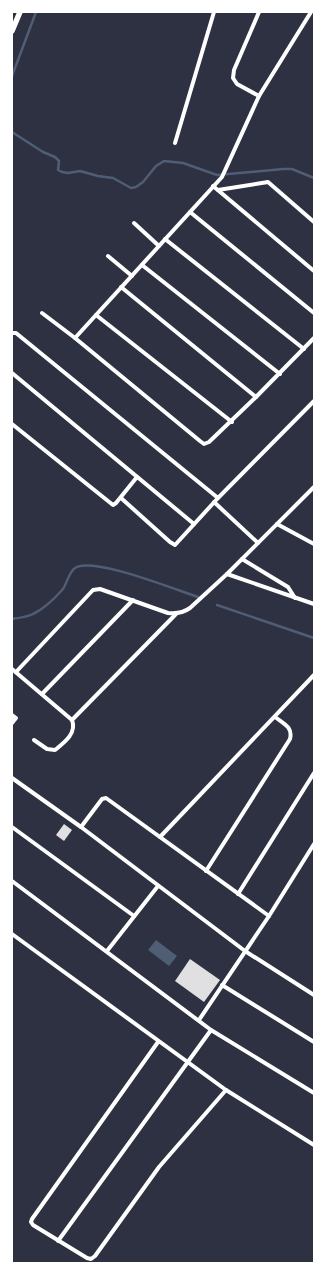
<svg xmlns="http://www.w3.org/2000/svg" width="326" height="1275" viewBox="0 0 326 1275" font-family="Jost,sans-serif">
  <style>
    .water { fill: #4f5d75 }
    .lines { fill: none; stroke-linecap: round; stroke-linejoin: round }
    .stream { stroke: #4f5d75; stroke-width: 2.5 }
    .building { fill: #e0e0e3 }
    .minor { stroke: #fff; stroke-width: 4 }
    .secondary { stroke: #fff; stroke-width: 5.5 }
  </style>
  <rect width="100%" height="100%" fill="#2d3142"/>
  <polygon class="water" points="156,940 177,956 169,966 148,950"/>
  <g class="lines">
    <g class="stream">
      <polyline points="12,76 36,12"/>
      <polyline points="12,132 43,152 55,157 59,161 58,170 62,172 68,173 80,171 98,176 113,178 131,188 136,187 143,182 156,166 164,161 183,163 217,175 283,169 292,169 314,178"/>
      <polyline points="217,605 314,638"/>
      <path d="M12 619C19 618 27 617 33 614 44 609 55 598 63 589 67 583 69 572 75 568 92 556 176 590 198 597"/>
    </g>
  </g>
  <g class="building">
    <polygon points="64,824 72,830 64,841 56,835"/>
    <polygon points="190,959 220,980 204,1002 175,981"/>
  </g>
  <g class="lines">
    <g class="minor">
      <polyline points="259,96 237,84 233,78 234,70 259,12"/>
      <polyline points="175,143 214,12"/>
      <polyline points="213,186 314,271"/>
      <polyline points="218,190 268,182 314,222"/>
      <polyline points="190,212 314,313"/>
      <polyline points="134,223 159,246"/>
      <polyline points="165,239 304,349"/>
      <polyline points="108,256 132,276"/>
      <polyline points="142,265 280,374"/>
      <polyline points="121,287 256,397"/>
      <polyline points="42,313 75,338 200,441 204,444 209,442 256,397 314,338"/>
      <polyline points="96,315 232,422"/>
      <polyline points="12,333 16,333 218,498"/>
      <polyline points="75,338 222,177 259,96 311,12"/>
      <polyline points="12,373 194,524"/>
      <polyline points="12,424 113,505 116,503 137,477"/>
      <polyline points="121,498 170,542 175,545 218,498 314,401"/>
      <polyline points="214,502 258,543"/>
      <polyline points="277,524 314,544"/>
      <polyline points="242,559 288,587 295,598"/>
      <polyline points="227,574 314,604"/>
      <path d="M12 669 72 720C77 733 65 742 55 750L47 749 34 740"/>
      <path d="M16 672 93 590 100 589 168 613C177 614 183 613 190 608L227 574 314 487"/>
      <polyline points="42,694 133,600"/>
      <polyline points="12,715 16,718 12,723"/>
      <polyline points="72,720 176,614"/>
      <polyline points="12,778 81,827 245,951 314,995"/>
      <polyline points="12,827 134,916"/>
      <polyline points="81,827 102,799 106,798 269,916"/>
      <polyline points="160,837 314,675"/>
      <path d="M206 871 290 739C293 727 284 724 275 717"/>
      <polyline points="12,881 211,1030 314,1093"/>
      <polyline points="238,894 314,773"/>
      <polyline points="12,934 226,1090 314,1145"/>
      <polyline points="107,951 158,886"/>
      <polyline points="222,985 314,1042"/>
      <polyline points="199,1020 269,916 314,844"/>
      <polyline points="158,1042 32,1219 31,1222 33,1225 87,1258 91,1259 95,1256 159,1167 226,1090"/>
      <polyline points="58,1241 211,1030"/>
    </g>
    <polyline class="secondary" points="12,31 20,12"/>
  </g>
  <rect width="326" height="1275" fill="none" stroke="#ffffff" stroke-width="26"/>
</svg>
